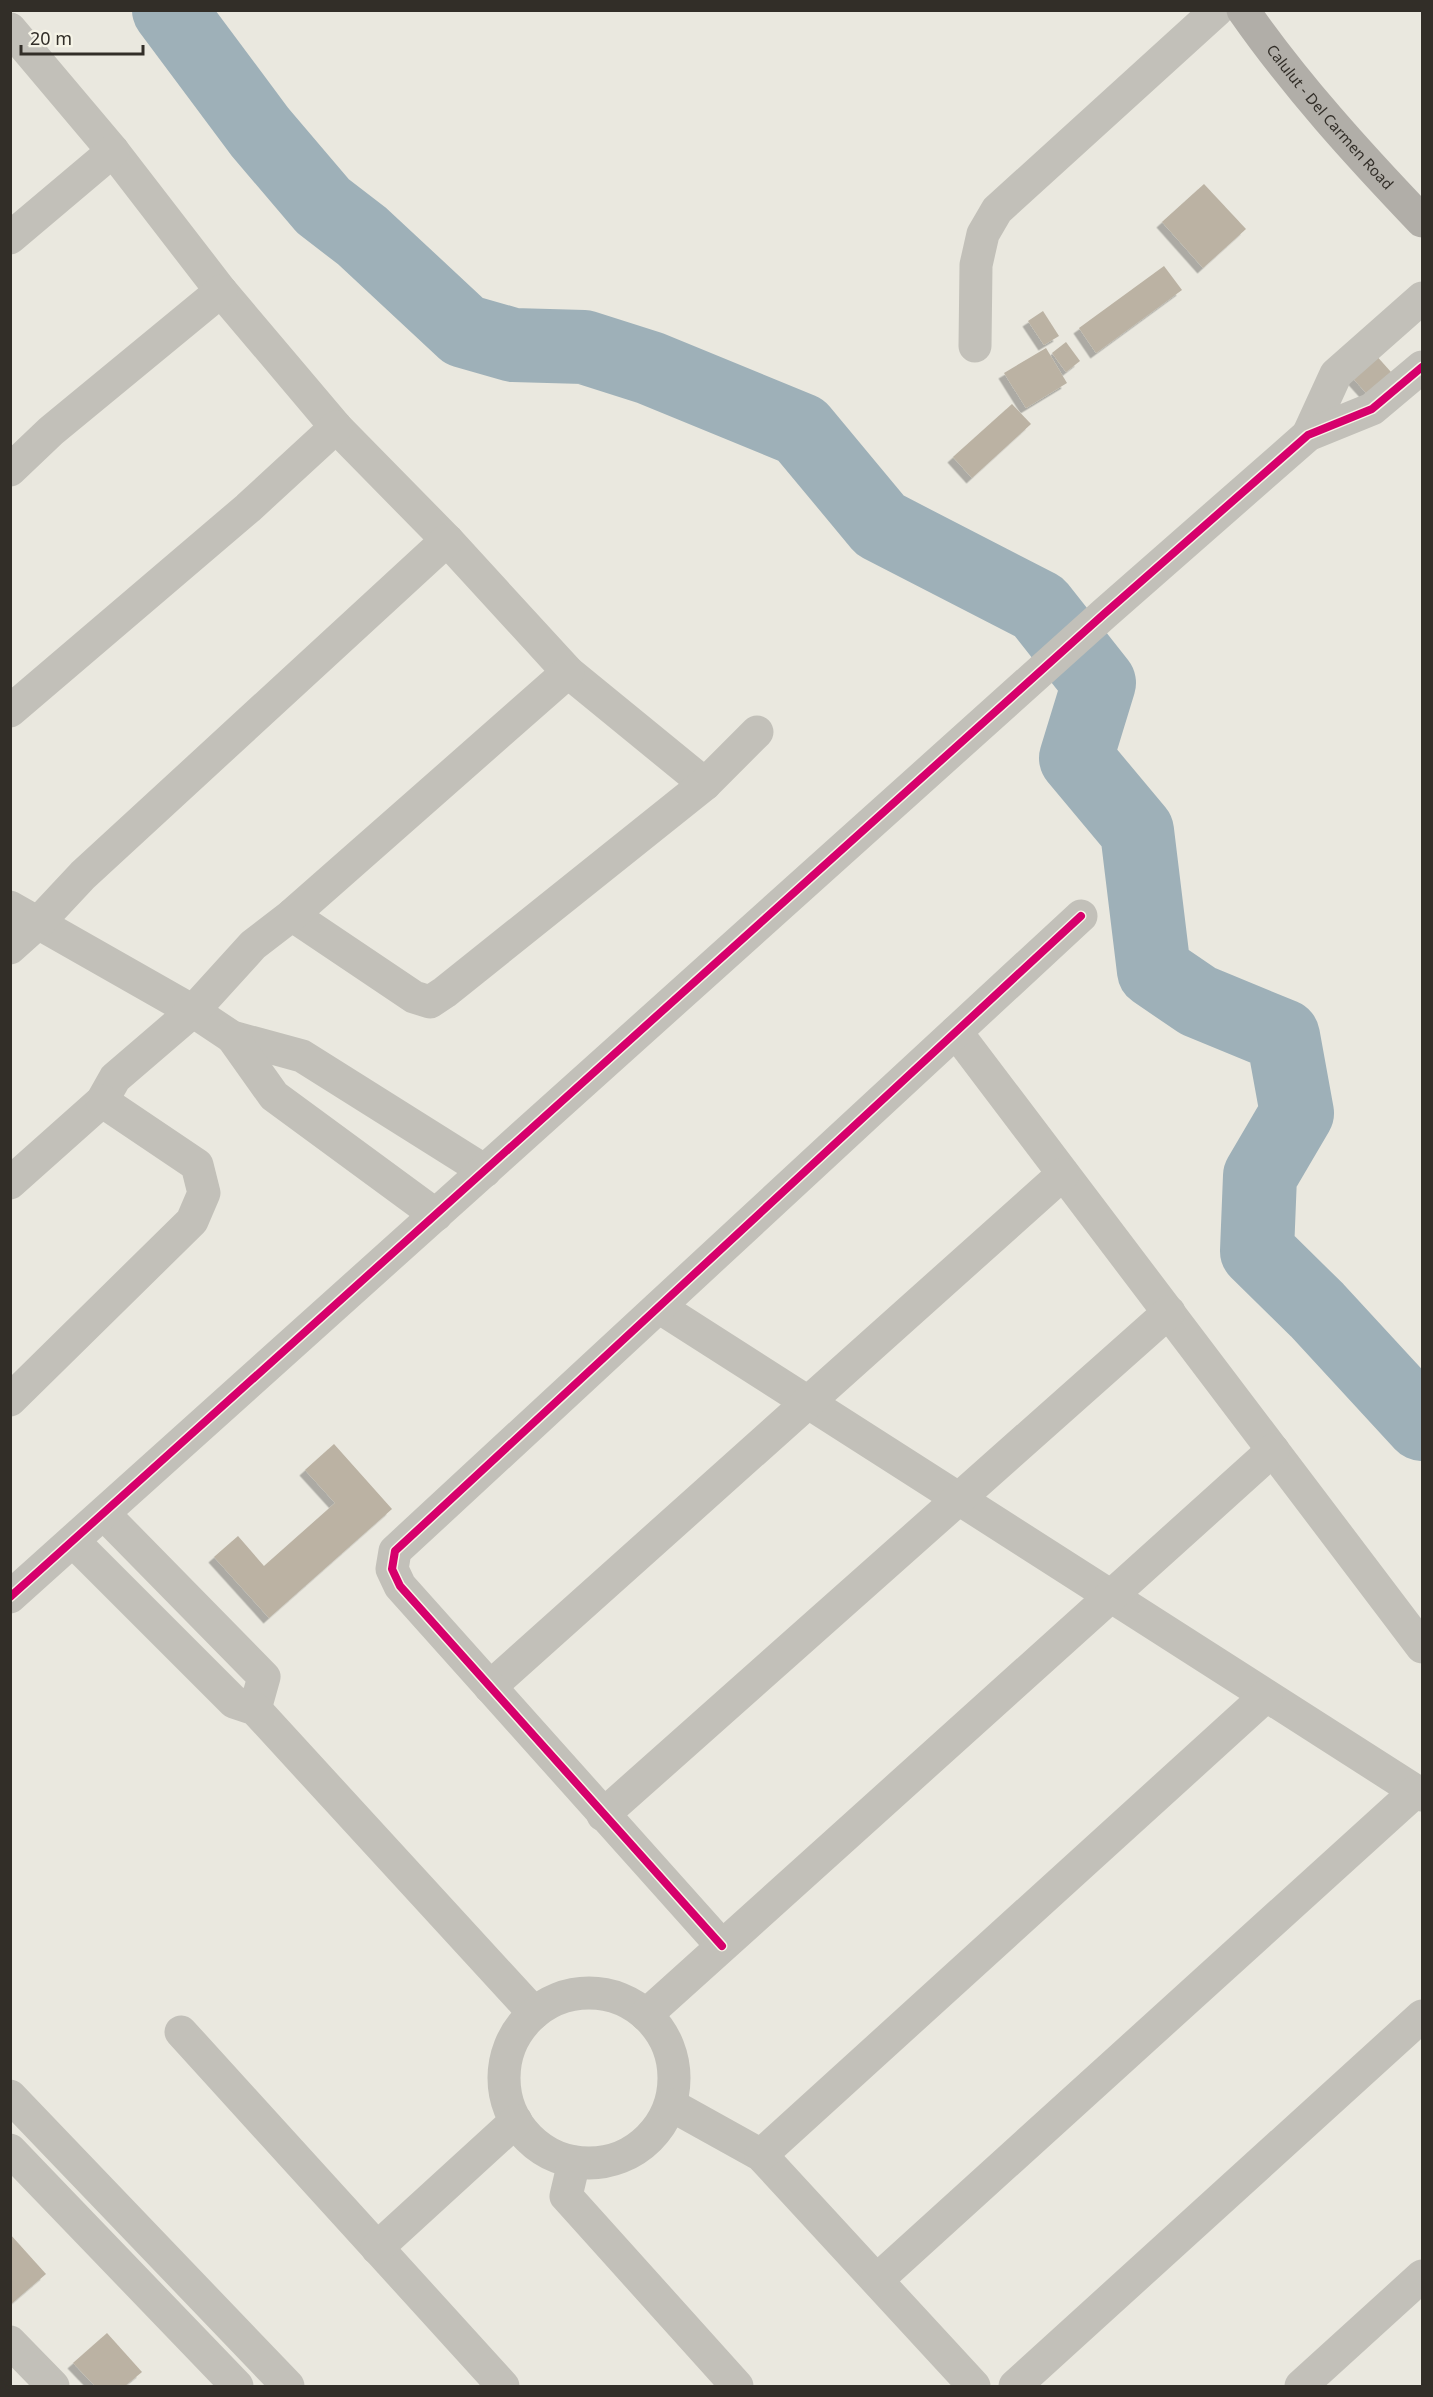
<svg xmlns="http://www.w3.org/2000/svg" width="1433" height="2397" viewBox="0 0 1433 2397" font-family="'Noto Sans',sans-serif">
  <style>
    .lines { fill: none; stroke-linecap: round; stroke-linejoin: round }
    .river { stroke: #9eb0b8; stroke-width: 74 }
    .building { fill: #bbb2a3; filter: url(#shadow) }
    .minor { stroke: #c2c0b9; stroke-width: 33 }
    .major { stroke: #b1aea8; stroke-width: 33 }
    .cycleway-casing { stroke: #f6f4e7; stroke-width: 11 }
    .cycleway { stroke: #d6006c; stroke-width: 8 }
    .labels { text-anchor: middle; stroke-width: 4.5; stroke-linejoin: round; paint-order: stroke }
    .street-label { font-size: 15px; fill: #322e28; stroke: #f6f4e7 }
  </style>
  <defs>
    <filter id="shadow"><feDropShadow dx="-5.5" dy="5.5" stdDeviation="0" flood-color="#0004"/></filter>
  </defs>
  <rect width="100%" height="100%" fill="#eae8df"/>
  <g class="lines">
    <polyline class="river" points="169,10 260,132 323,206 362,236 464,331 513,345 584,347 650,368 801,430 880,525 1039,607 1099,683 1076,758 1137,831 1154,971 1198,1001 1283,1036 1297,1113 1260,1176 1257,1251 1317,1310 1422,1424"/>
  </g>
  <g class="building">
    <polygon points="1204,184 1246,229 1203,268 1162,222"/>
    <polygon points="1164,266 1182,290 1096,353 1079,328"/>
    <polygon points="1043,311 1059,336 1044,345 1028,321"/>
    <polygon points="1066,342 1080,361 1066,372 1052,353"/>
    <polygon points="1046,348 1067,383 1026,408 1004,373"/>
    <polygon points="1374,353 1391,372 1367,394 1349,374"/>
    <polygon points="1012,404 1031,424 972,478 953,457"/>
    <polygon points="334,1444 392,1509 269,1618 214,1557 238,1536 264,1566 335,1503 305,1470"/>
    <polygon points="10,2234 46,2274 10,2305"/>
    <polygon points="107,2333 142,2372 125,2386 95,2386 73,2363"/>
  </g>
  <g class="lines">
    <g class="minor">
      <polyline points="10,29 113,151 221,291 336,427 447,540 568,672 705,784"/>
      <polyline points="10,238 113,151"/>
      <polyline points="975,346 976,265 983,234 997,210 1217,10"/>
      <polyline points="1308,435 1336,374 1422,298"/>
      <polyline points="10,470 51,431 221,291"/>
      <polyline points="10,711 248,508 336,427"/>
      <polyline points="10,907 193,1011 232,1037 302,1056 485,1171"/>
      <polyline points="292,915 414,997 430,1002 445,992 705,784 757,732"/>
      <polyline points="10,948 39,922 83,875 447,540"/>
      <polyline points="956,1032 1422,1647"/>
      <polyline points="232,1037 274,1096 436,1215"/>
      <polyline points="10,1183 102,1101 115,1078 193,1011 253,945 292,915 568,672"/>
      <polyline points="659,1307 1422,1795"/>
      <polyline points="10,1400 192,1221 204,1193 197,1165 102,1101"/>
      <polyline points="104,1514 264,1677 255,1709"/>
      <polyline points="73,1541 234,1702 255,1709 534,2013"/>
      <polyline points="10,1597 1104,614 1308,435 1372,409 1422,367"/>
      <polyline points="490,1687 1063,1174"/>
      <polyline points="603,1815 1169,1312"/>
      <polyline points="722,1946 400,1586 392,1569 395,1551 1081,916"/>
      <circle cx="589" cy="2078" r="85"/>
      <polyline points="646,2015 1273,1450"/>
      <polyline points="181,2032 503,2386"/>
      <polyline points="10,2096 288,2386"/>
      <polyline points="671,2105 761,2155 974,2386"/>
      <polyline points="10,2150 237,2386"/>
      <polyline points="761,2155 1266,1696"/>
      <polyline points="574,2162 566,2196 737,2386"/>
      <polyline points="377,2248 516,2121"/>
      <polyline points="877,2280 1416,1791"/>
      <polyline points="10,2342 53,2386"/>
      <polyline points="1015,2386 1422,2016"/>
      <polyline points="1301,2386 1422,2276"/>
    </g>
    <path class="major" id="s1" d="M1243 10C1296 86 1358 154 1422 221"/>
    <g class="cycleway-casing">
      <g id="cycleway">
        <polyline points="10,1597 1104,614 1308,435 1372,409 1422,367"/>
        <polyline points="722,1946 400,1586 392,1569 395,1551 1081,916"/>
      </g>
    </g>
    <use href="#cycleway" class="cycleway"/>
  </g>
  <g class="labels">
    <g class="street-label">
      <text dy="5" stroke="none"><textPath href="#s1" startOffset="138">Calulut - Del Carmen Road</textPath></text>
    </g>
  </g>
  <rect width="1433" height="2397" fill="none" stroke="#322e28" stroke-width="24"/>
  <path d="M21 45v9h122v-9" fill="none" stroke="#322e28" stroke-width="3"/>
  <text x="30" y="45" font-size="18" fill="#322e28" stroke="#f6f4e7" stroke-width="4.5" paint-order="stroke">20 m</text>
</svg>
